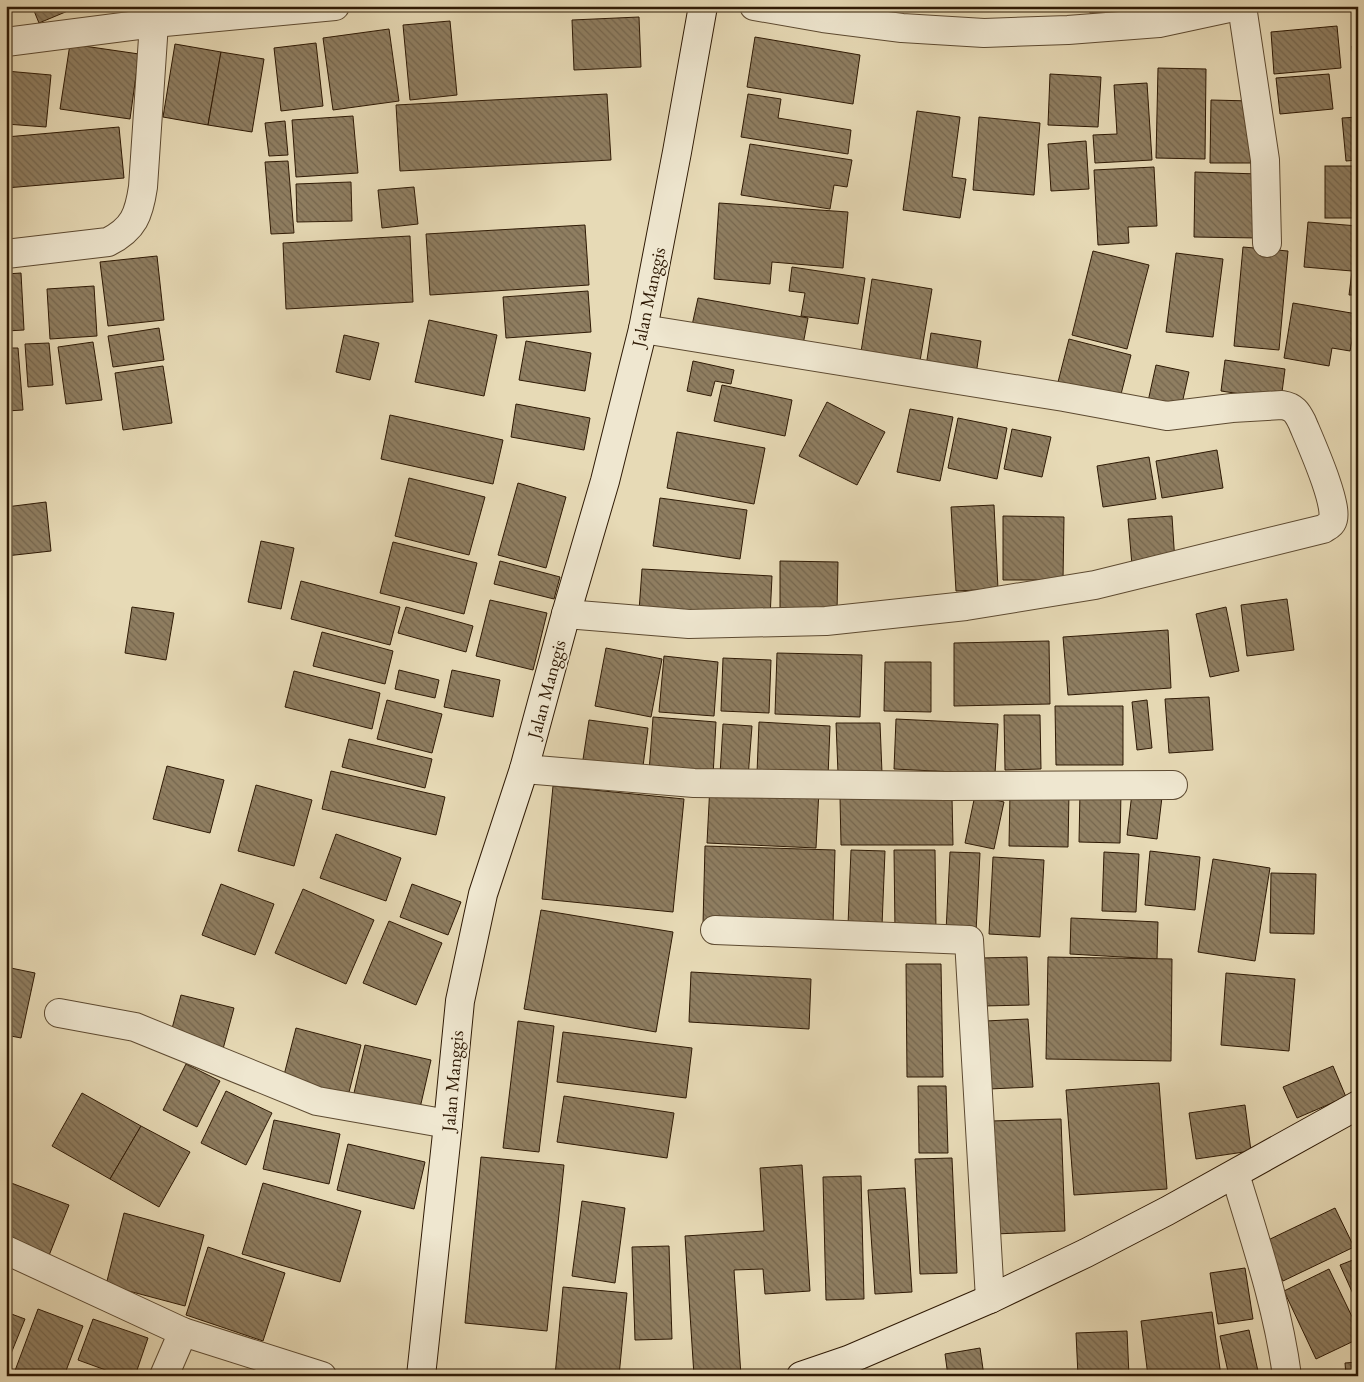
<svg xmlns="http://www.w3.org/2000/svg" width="1364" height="1382" viewBox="0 0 1364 1382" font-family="'EB Garamond',serif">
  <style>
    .building { fill: url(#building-back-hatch); stroke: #2f1a05 }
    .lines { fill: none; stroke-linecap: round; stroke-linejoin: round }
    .street-casing { stroke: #5d4a31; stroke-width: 30 }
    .secondary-casing { stroke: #2f1a05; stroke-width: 30 }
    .street { stroke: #efe7d0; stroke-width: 28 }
    .secondary { stroke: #efe7d0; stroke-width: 28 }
    .labels { text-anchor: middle; stroke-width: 4; stroke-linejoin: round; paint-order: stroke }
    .street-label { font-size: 19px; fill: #2f1a05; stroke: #efe7d0 }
  </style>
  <defs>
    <pattern id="building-back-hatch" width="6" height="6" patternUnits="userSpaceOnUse" patternTransform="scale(1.25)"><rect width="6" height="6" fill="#8f7e61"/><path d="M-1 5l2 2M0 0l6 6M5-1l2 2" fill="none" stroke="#75664e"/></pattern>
  </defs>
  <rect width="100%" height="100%" fill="#e7dab6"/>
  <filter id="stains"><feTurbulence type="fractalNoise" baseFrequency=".004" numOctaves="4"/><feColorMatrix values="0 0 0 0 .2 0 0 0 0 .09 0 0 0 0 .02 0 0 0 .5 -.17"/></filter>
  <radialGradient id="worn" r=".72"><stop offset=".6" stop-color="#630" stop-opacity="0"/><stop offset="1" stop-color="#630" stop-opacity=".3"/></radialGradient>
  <g class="building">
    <polygon points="6,6 10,16 6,17"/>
    <polygon points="32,6 74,6 75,8 39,23"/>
    <polygon points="135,6 178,6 179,9 136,15"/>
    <polygon points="933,6 954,6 954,9"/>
    <polygon points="1089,6 1132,6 1132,11 1090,13"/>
    <polygon points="639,17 641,67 574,70 572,20"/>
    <polygon points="450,21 457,95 410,100 403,25"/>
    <polygon points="1337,26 1341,68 1274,74 1271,32"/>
    <polygon points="389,29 399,101 333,110 323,38"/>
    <polygon points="755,37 860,55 853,104 747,87"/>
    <polygon points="316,43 323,106 281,111 274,48"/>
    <polygon points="70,44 139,54 130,119 60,109"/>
    <polygon points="175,44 221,52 208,125 163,117"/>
    <polygon points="1352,46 1358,46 1358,107 1357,107"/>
    <polygon points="221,52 264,59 252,132 208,125"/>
    <polygon points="1158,68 1206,69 1205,159 1156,158"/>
    <polygon points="6,71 51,75 46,127 6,124"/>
    <polygon points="1050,74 1101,77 1098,127 1048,125"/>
    <polygon points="1329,74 1333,109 1280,114 1276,78"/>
    <polygon points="1147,83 1152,160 1095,163 1093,135 1117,134 1114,85"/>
    <polygon points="607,94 611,160 400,171 396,105"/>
    <polygon points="748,94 781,99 778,118 851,130 848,154 741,137"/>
    <polygon points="1211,100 1252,101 1251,163 1210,163"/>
    <polygon points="917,111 960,117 952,177 966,179 960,218 903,210"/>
    <polygon points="353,116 358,173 296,177 292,120"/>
    <polygon points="979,117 1040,123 1034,195 973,190"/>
    <polygon points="1358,117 1358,160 1346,161 1342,118"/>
    <polygon points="285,121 288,155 269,156 265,123"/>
    <polygon points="119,127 124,178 6,188 6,137"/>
    <polygon points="1086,141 1089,189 1051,191 1048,144"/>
    <polygon points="750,144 852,160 847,187 834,185 830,209 741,195"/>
    <polygon points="288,161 294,233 271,234 265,162"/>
    <rect x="1325" y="166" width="33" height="52"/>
    <polygon points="1154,167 1157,226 1128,227 1129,243 1098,245 1094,170"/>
    <polygon points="1195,172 1259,174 1258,238 1194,237"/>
    <polygon points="351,182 352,221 297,222 296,184"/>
    <polygon points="414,187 418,224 382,228 378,190"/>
    <polygon points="719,203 848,212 843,268 772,262 770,284 714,279"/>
    <polygon points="1308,222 1358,226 1358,295 1349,295 1352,271 1304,267"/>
    <polygon points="585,225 589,285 430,295 426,234"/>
    <polygon points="410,236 413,302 286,309 283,243"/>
    <polygon points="1243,247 1288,251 1279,350 1234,346"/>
    <polygon points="1093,251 1149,265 1127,349 1072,335"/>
    <polygon points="1176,253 1223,259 1213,337 1166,332"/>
    <polygon points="157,256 164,320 108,326 100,262"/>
    <polygon points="792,267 865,278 858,324 801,316 805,293 789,291"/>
    <polygon points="21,273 24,330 6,331 6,274"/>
    <polygon points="872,279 932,289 920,361 861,352"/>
    <polygon points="94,286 97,336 50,339 47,289"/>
    <polygon points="588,291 591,332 506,338 503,297"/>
    <polygon points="698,298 808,318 802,350 691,330"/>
    <polygon points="1293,303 1357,314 1350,351 1332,348 1329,366 1284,358"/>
    <polygon points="429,320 497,335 484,396 415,382"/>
    <polygon points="159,328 164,360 113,367 108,336"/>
    <polygon points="931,333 981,341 975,381 925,373"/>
    <polygon points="344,335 379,343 370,380 336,372"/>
    <polygon points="1069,339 1131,355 1118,406 1056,390"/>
    <polygon points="526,341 591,353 585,391 519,380"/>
    <polygon points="93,342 102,400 66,404 58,347"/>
    <polygon points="49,343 53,385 28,387 25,344"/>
    <polygon points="6,348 18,348 23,410 6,411"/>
    <polygon points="1225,360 1285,369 1281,400 1221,391"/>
    <polygon points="693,361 734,370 731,384 715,381 711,396 687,391"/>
    <polygon points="1156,365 1189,372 1180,413 1147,406"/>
    <polygon points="163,366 172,423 123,430 115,373"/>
    <polygon points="722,385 792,400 785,436 714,421"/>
    <polygon points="827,402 885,432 857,485 799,456"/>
    <polygon points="516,404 590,418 584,450 511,437"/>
    <polygon points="910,409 953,417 940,481 897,472"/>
    <polygon points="390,415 503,440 493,484 381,459"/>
    <polygon points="958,418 1007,428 997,479 948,468"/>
    <polygon points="1012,429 1051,437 1042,477 1004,469"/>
    <polygon points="677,432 765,448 754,504 667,488"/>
    <polygon points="1217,450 1223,488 1162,498 1156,461"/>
    <polygon points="1149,457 1156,499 1103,507 1097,466"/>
    <polygon points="409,478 485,497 469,555 395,536"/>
    <polygon points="518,483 566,497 546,568 498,555"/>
    <polygon points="660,498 747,510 740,559 653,546"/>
    <polygon points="46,502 51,551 6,556 6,507"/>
    <polygon points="994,505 998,589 956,591 951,507"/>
    <polygon points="1003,516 1064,517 1063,580 1003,580"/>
    <polygon points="1172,516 1175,563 1132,565 1128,519"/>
    <polygon points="261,541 294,548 281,609 248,602"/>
    <polygon points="393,542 477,563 464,614 380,593"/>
    <polygon points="500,561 560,577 554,599 494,584"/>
    <polygon points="780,561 838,562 837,612 780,612"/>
    <polygon points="642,569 772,576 770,618 639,611"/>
    <polygon points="301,581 400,607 390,645 291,619"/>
    <polygon points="1287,599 1294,650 1247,656 1241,605"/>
    <polygon points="490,600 547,613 533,670 476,656"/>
    <polygon points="132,607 174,613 166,660 125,653"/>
    <polygon points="406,607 473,626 466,652 398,633"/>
    <polygon points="1226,607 1239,671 1210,677 1196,614"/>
    <polygon points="1168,630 1171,688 1068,695 1063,637"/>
    <polygon points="322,632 393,651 385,684 313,666"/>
    <polygon points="1049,641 1050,704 954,706 954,643"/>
    <polygon points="606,648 662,659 651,717 595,706"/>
    <polygon points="777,653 862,655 860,717 775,714"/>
    <polygon points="664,656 718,662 714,716 659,712"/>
    <polygon points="723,658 771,660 769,713 721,711"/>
    <polygon points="885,662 931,662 931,712 884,711"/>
    <polygon points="399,670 439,680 435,698 395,689"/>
    <polygon points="452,670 500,680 493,717 444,707"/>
    <polygon points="294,671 380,693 372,729 285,707"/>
    <polygon points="1209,697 1213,750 1169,753 1165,699"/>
    <polygon points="387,700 442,714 432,753 377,739"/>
    <polygon points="1147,700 1152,748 1137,750 1132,702"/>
    <polygon points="6,706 8,706 9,736 6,736"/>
    <polygon points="1055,706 1123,706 1123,765 1056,765"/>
    <polygon points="1004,715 1040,715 1041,769 1005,770"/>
    <polygon points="653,717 716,722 713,776 649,772"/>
    <polygon points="896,719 998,724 995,774 894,769"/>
    <polygon points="589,720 648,728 642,774 582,766"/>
    <polygon points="759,722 830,726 828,777 757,773"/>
    <polygon points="836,723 880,723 882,773 838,773"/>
    <polygon points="723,724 752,726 748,778 720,775"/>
    <polygon points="349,739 432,759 425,788 342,767"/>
    <polygon points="167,766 224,780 210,833 153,819"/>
    <polygon points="331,771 445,797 436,835 322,809"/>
    <polygon points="710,784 819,790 816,848 707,843"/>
    <polygon points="256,785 312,800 294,866 238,851"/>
    <polygon points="553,786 684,799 673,912 542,899"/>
    <polygon points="1080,791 1121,792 1120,843 1079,842"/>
    <polygon points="1010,792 1069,793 1068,847 1009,846"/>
    <polygon points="1132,793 1162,797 1157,839 1127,835"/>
    <polygon points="975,795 1004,802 994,849 965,843"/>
    <polygon points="952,797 953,845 841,845 840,798"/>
    <polygon points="336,834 401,858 386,901 320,878"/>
    <polygon points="705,846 835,850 833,926 703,924"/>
    <polygon points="851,850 885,851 882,926 848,925"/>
    <polygon points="894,850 935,850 936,932 895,932"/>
    <polygon points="1150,851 1200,857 1195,910 1145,905"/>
    <polygon points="950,852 980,853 976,932 946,931"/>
    <polygon points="1104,852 1139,854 1136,912 1102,911"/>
    <polygon points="993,857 1044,860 1040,937 989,934"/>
    <polygon points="1213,859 1270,868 1255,961 1198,952"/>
    <polygon points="1271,873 1316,874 1314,934 1270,933"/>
    <polygon points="221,884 274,904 255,955 202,935"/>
    <polygon points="412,884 461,902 448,935 400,917"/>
    <polygon points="303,889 374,920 346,984 275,953"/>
    <polygon points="541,910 673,932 656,1032 524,1009"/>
    <polygon points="1071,918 1158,922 1157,959 1070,954"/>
    <polygon points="389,921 442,943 416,1005 363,983"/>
    <polygon points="1027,957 1029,1005 983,1006 981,958"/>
    <polygon points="1048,957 1172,959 1171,1061 1046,1059"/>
    <polygon points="906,964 941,964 943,1077 907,1077"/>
    <polygon points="6,967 35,973 21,1038 6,1035"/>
    <polygon points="691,972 811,979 809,1029 689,1022"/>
    <polygon points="1226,973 1295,979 1289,1051 1221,1045"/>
    <polygon points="181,995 234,1008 223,1049 170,1036"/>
    <polygon points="1028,1019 1033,1087 989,1089 985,1021"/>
    <polygon points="518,1021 554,1026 539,1152 503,1148"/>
    <polygon points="296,1028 361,1045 347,1100 282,1083"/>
    <polygon points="563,1032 692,1048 686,1098 557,1082"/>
    <polygon points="365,1045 431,1060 420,1108 354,1093"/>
    <polygon points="186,1064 220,1081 197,1127 163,1110"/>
    <polygon points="1333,1066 1346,1097 1297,1118 1283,1087"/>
    <polygon points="1159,1083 1167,1189 1074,1195 1066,1090"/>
    <polygon points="918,1086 946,1086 948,1153 919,1153"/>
    <polygon points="226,1091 272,1113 246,1165 201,1143"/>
    <polygon points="82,1093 141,1126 110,1179 52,1146"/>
    <polygon points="564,1096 674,1113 667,1158 557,1142"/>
    <polygon points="1245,1105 1251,1151 1196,1159 1189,1113"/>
    <polygon points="1061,1119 1065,1231 995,1234 991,1121"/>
    <polygon points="274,1120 340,1134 329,1184 263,1169"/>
    <polygon points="141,1126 190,1152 159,1207 110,1179"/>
    <polygon points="348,1144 425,1162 414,1209 337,1190"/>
    <polygon points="481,1157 564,1165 547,1331 465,1323"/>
    <polygon points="952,1158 957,1273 920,1274 915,1159"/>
    <polygon points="802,1165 810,1291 765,1294 763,1269 734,1270 741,1376 694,1376 685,1236 764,1231 760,1168"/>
    <polygon points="861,1176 864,1299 826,1300 823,1177"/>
    <polygon points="6,1181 69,1205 48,1258 6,1241"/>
    <polygon points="263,1183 361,1211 340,1282 242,1254"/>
    <polygon points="905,1188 912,1292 875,1294 868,1190"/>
    <polygon points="582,1201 625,1208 615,1283 572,1276"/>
    <polygon points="1335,1208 1354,1247 1283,1281 1264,1242"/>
    <polygon points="124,1213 204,1235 185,1306 106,1285"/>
    <polygon points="669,1246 672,1339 635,1340 632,1247"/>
    <polygon points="208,1247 285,1273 263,1341 186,1315"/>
    <polygon points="1358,1258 1358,1305 1340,1265"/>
    <polygon points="1245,1268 1253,1319 1218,1324 1210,1273"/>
    <polygon points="1329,1269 1358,1329 1358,1339 1316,1359 1284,1291"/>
    <polygon points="563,1287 627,1293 619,1376 555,1376"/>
    <polygon points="38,1309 83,1326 64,1376 13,1376"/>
    <polygon points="6,1312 25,1319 6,1366"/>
    <polygon points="1212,1312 1221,1376 1148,1376 1141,1321"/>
    <polygon points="93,1319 148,1338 135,1376 122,1376 78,1360"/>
    <polygon points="1249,1330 1259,1376 1229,1376 1220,1336"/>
    <polygon points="1127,1331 1129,1376 1078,1376 1076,1333"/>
    <polygon points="980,1348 984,1376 948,1376 945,1354"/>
    <polygon points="1358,1362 1358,1376 1346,1376 1345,1363"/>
    <polygon points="179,1370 199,1376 177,1376"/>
    <polygon points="77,1371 87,1376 75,1376"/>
  </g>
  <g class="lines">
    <g class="street-casing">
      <g id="street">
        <polyline points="754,6 823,18 902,28 984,33 1068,30 1159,23 1238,6"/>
        <polyline points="1242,6 1265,160 1267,243"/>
        <polyline points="6,42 154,23 335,6"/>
        <path d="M6 254 108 242C134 229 139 214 143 187L154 23"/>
        <path d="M566 614 689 624 826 621 966 606 1095 585 1323 529C1326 527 1331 525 1332 522 1341 509 1309 439 1302 422 1297 412 1294 407 1282 405L1232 408 1167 416 1064 397 643 329"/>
        <polyline points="524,769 694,783 945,786 1173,785"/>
        <polyline points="715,930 969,940 990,1299"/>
        <polyline points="59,1013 135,1027 317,1101 448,1124"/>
        <path d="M1235 1174C1255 1240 1278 1307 1287 1376"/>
        <polyline points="6,1250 183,1332 322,1376"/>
        <polyline points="164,1376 183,1332"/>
      </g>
    </g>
    <g class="secondary-casing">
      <g id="secondary">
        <polyline points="421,1376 448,1124 460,1001 483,894 524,769 566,614 605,481 643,329 677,152 703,6"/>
        <polyline points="801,1376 848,1360 990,1299 1086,1253 1167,1211 1358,1105"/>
      </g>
    </g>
    <use href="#street" class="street"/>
    <use href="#secondary" class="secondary"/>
  </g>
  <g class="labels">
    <g class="street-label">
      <text transform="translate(648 297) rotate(-78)" y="7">Jalan Manggis</text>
      <text transform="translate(546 689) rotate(-75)" y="7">Jalan Manggis</text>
      <text transform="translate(452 1081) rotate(-85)" y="7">Jalan Manggis</text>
    </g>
  </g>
  <rect width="1364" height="1382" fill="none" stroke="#e7dab6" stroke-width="25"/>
  <rect x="8" y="8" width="1349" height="1367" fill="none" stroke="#2f1a05" stroke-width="2.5"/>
  <rect x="12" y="12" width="1339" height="1357" fill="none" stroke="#2f1a05"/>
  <rect width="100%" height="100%" filter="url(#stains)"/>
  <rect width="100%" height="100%" fill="url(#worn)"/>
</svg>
